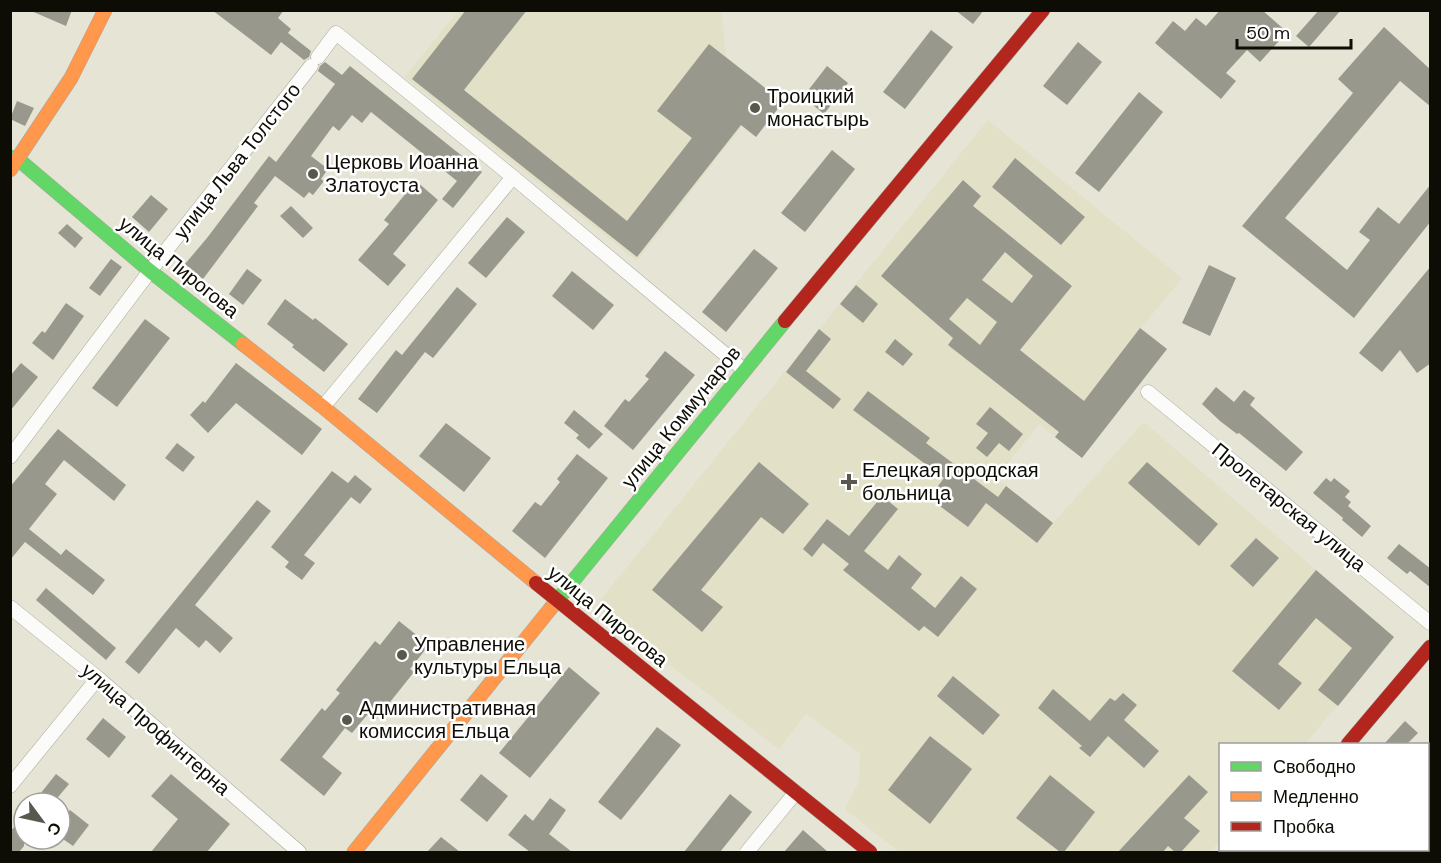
<svg xmlns="http://www.w3.org/2000/svg" width="1441" height="863" viewBox="0 0 1441 863" font-family="'DM Sans',sans-serif">
  <style>
    .built { fill: #e2e1c7 }
    .building { fill: #99988d; fill-rule: evenodd }
    .lines { fill: none; stroke-linecap: round; stroke-linejoin: round }
    .street-casing { stroke: #a8a89c; stroke-width: 15 }
    .fast-casing { stroke: #a8a89c; stroke-width: 15 }
    .slow-casing { stroke: #a8a89c; stroke-width: 15 }
    .jam-casing { stroke: #a8a89c; stroke-width: 15 }
    .street { stroke: #fbfbf9; stroke-width: 14 }
    .fast { stroke: #63d668; stroke-width: 14 }
    .slow { stroke: #ff974d; stroke-width: 14 }
    .jam { stroke: #b3261e; stroke-width: 14 }
    .poi-dot { fill: #59584e; stroke: #fff; stroke-width: 2 }
    .labels { text-anchor: middle; stroke-width: 5; stroke-linejoin: round; paint-order: stroke }
    .poi-label { font-size: 20px; fill: #0e0d05; stroke: #fff; text-anchor: start }
    .street-label { font-size: 20px; fill: #0e0d05; stroke: #fff }
  </style>
  <rect width="100%" height="100%" fill="#e5e4d5"/>
  <g class="built">
    <polygon points="721,10 726,57 754,80 727,115 742,126 637,261 405,77 458,11"/>
    <polygon points="988,120 1182,278 1141,328 1167,349 1082,458 1039,424 996,478 1053,523 1144,422 1394,637 1305,744 1220,744 1220,841 1210,852 899,852 845,809 859,782 860,753 806,714 779,749 595,607"/>
  </g>
  <g class="building">
    <polygon points="29,10 72,10 66,26"/>
    <polygon points="212,10 284,10 278,18 291,29 288,33 311,51 309,57 304,60 281,42 271,55"/>
    <polygon points="466,10 527,10 464,90 627,221 692,138 657,111 709,44 783,102 756,137 741,125 637,257 412,79"/>
    <polygon points="955,10 984,10 973,24"/>
    <polygon points="1220,10 1262,10 1287,32 1260,62 1247,50 1226,73 1236,81 1221,99 1155,43 1173,21 1185,31 1196,18 1206,26"/>
    <polygon points="1319,10 1341,10 1309,47 1296,36"/>
    <polygon points="1384,27 1431,70 1431,107 1400,81 1285,218 1347,270 1370,240 1359,232 1378,207 1399,224 1431,184 1431,221 1354,318 1242,226 1353,93 1338,79"/>
    <polygon points="931,30 953,47 905,109 883,92"/>
    <polygon points="1078,42 1102,62 1067,105 1043,86"/>
    <polygon points="325,62 342,75 350,66 482,172 453,208 442,199 457,181 371,112 362,123 352,115 339,131 333,126 311,156 328,169 321,179 324,181 313,195 309,192 304,198 275,176 254,203 258,206 203,279 185,264 207,238 269,156 276,162 335,84 318,71 320,66"/>
    <polygon points="827,66 848,83 824,114 803,97"/>
    <polygon points="1139,92 1163,112 1099,192 1075,173"/>
    <polygon points="17,101 34,108 25,126 10,119"/>
    <polygon points="832,150 855,169 805,232 781,213"/>
    <polygon points="1015,158 1085,217 1061,245 992,187"/>
    <path d="M963 180 981 196 973 206 1072 286 1020 350 1084 401 1140 328 1167 349 1082 458 1055 437 1059 432 948 345 953 338 881 276ZM1005 252 1033 276 1012 303 982 280ZM967 298 997 322 980 345 949 319Z"/>
    <polygon points="416,181 438,200 393,254 406,265 388,286 358,260 389,224 384,220"/>
    <polygon points="151,195 168,209 149,232 132,217"/>
    <polygon points="291,206 313,228 303,238 280,216"/>
    <polygon points="507,217 525,232 486,278 468,263"/>
    <polygon points="67,224 83,238 75,248 58,233"/>
    <polygon points="754,249 778,268 726,332 702,312"/>
    <polygon points="111,259 122,267 100,296 89,288"/>
    <polygon points="1209,265 1236,278 1210,336 1182,323"/>
    <polygon points="1431,266 1431,363 1417,373 1400,350 1382,372 1359,353"/>
    <polygon points="247,269 262,280 243,305 229,294"/>
    <polygon points="572,271 614,305 593,330 552,296"/>
    <polygon points="856,285 878,304 863,323 840,304"/>
    <polygon points="457,287 477,304 433,358 425,352 377,413 358,399 396,350 402,355"/>
    <polygon points="285,299 313,320 315,318 348,344 324,372 292,347 294,345 267,324"/>
    <polygon points="66,303 84,316 53,360 32,343 42,331 45,333"/>
    <polygon points="145,319 170,338 117,407 92,388"/>
    <polygon points="819,329 831,339 806,371 841,399 833,409 786,372"/>
    <polygon points="895,339 913,354 903,366 885,352"/>
    <polygon points="665,351 695,375 633,450 604,426 625,399 629,402 649,379 645,376"/>
    <polygon points="21,363 38,377 10,411 10,376"/>
    <polygon points="236,363 322,429 302,455 236,403 208,433 190,415 203,401 205,403"/>
    <polygon points="1216,387 1234,402 1244,390 1255,398 1250,405 1303,452 1286,471 1239,433 1237,434 1220,421 1202,404"/>
    <polygon points="868,391 930,438 926,443 998,497 1006,486 1053,523 1037,543 986,503 968,527 929,498 944,478 853,410"/>
    <polygon points="990,407 1023,434 1009,451 999,443 987,457 976,448 988,433 976,424"/>
    <polygon points="574,410 603,434 589,449 576,438 579,435 564,423"/>
    <polygon points="446,423 491,458 464,492 419,456"/>
    <polygon points="58,429 126,485 114,501 64,460 45,484 57,494 29,529 61,555 66,549 105,580 93,595 25,542 10,560 10,487"/>
    <polygon points="177,443 195,457 183,472 165,458"/>
    <polygon points="577,454 608,478 545,558 512,531 535,502 541,506 560,482 557,479"/>
    <polygon points="759,462 809,504 783,534 761,517 701,590 723,607 702,632 652,590"/>
    <polygon points="1147,462 1218,524 1199,546 1128,483"/>
    <polygon points="332,471 348,483 355,475 372,489 360,504 351,497 304,555 315,563 302,580 285,567 289,562 271,547"/>
    <polygon points="1326,478 1331,482 1334,478 1350,491 1345,497 1351,502 1348,506 1371,526 1362,537 1342,520 1343,518 1313,493"/>
    <polygon points="882,496 898,509 864,551 888,570 899,555 922,574 911,588 935,608 961,576 977,589 938,637 924,626 919,631 843,570 849,564 823,543 812,557 803,549 827,519 849,536"/>
    <polygon points="257,500 271,511 195,605 233,638 220,653 206,640 199,648 176,628 139,674 125,662"/>
    <polygon points="1256,538 1279,558 1253,587 1230,566"/>
    <polygon points="1399,544 1431,569 1431,588 1410,571 1407,574 1387,558"/>
    <polygon points="1316,570 1394,637 1338,706 1318,690 1352,648 1316,618 1278,664 1302,683 1279,710 1232,671"/>
    <polygon points="46,588 116,648 106,660 36,600"/>
    <polygon points="399,621 429,645 410,669 414,672 375,721 367,715 352,733 345,728 322,757 342,773 324,796 280,760 322,708 325,711 340,693 336,690 375,641 380,645"/>
    <polygon points="569,667 600,693 530,778 499,753"/>
    <polygon points="953,676 1000,715 983,735 937,696"/>
    <polygon points="1053,689 1090,721 1110,698 1115,701 1123,693 1137,705 1124,720 1159,751 1144,768 1108,736 1090,757 1079,748 1082,746 1038,708"/>
    <polygon points="103,718 126,737 109,758 86,739"/>
    <polygon points="1405,721 1418,733 1407,744 1384,744"/>
    <polygon points="657,727 681,745 621,820 598,802"/>
    <polygon points="930,736 972,769 930,824 888,790"/>
    <polygon points="56,774 69,784 53,803 33,803"/>
    <polygon points="171,774 230,824 207,852 151,852 178,819 151,796"/>
    <polygon points="481,774 508,796 487,822 460,800"/>
    <polygon points="1050,775 1095,812 1064,852 1060,852 1016,818"/>
    <polygon points="1189,775 1208,792 1184,818 1200,831 1181,852 1175,852 1168,846 1163,852 1118,852"/>
    <polygon points="730,794 752,812 720,852 684,852"/>
    <polygon points="550,798 566,810 549,834 572,852 530,852 508,835 525,814 533,821"/>
    <polygon points="70,810 89,825 73,846 60,837 60,823"/>
    <polygon points="24,815 24,846 19,852 10,852 10,832"/>
    <polygon points="803,830 828,852 784,852"/>
    <polygon points="441,837 460,852 427,852"/>
  </g>
  <g class="lines">
    <g class="street-casing">
      <g id="street">
        <polyline points="318,57 336,33 513,177 744,370"/>
        <polyline points="1148,392 1430,623"/>
        <polyline points="323,407 513,177"/>
        <polyline points="10,457 150,271 311,66"/>
        <polyline points="10,607 98,678 299,852"/>
        <polyline points="10,786 98,678"/>
        <polyline points="747,852 796,792"/>
      </g>
    </g>
    <g class="fast-casing">
      <g id="fast">
        <polyline points="10,157 19,160 150,271 243,344"/>
        <polyline points="551,608 785,321"/>
        <polyline points="1256,852 1259,850"/>
      </g>
    </g>
    <g class="slow-casing">
      <g id="slow">
        <polyline points="10,170 71,78 105,10"/>
        <polyline points="243,344 323,407 536,583"/>
        <polyline points="354,852 551,608"/>
      </g>
    </g>
    <g class="jam-casing">
      <g id="jam">
        <polyline points="785,321 1043,10"/>
        <polyline points="536,583 870,852"/>
        <polyline points="1348,744 1430,647"/>
      </g>
    </g>
    <use href="#street" class="street"/>
    <use href="#fast" class="fast"/>
    <use href="#slow" class="slow"/>
    <use href="#jam" class="jam"/>
  </g>
  <g class="poi-dot">
    <circle cx="755" cy="108" r="6"/>
    <circle cx="313" cy="174" r="6"/>
    <path d="M846 473h6v6h6v6h-6v6h-6v-6h-6v-6h6z"/>
    <circle cx="402" cy="655" r="6"/>
    <circle cx="347" cy="720" r="6"/>
  </g>
  <g class="labels">
    <g class="poi-label">
      <text x="767" y="103">Троицкий<tspan x="767" dy="23">монастырь</tspan></text>
      <text x="325" y="169">Церковь Иоанна<tspan x="325" dy="23">Златоуста</tspan></text>
      <text x="862" y="477">Елецкая городская<tspan x="862" dy="23">больница</tspan></text>
      <text x="414" y="651">Управление<tspan x="414" dy="23">культуры Ельца</tspan></text>
      <text x="359" y="715">Административная<tspan x="359" dy="23">комиссия Ельца</tspan></text>
    </g>
    <g class="street-label">
      <text transform="translate(237 161) rotate(-52)" y="7">улица Льва Толстого</text>
      <text transform="translate(179 267) rotate(39)" y="7">улица Пирогова</text>
      <text transform="translate(681 417) rotate(-51)" y="7">улица Коммунаров</text>
      <text transform="translate(1289 507) rotate(39)" y="7">Пролетарская улица</text>
      <text transform="translate(608 616) rotate(39)" y="7">улица Пирогова</text>
      <text transform="translate(156 729) rotate(41)" y="7">улица Профинтерна</text>
    </g>
  </g>
  <rect width="1441" height="863" fill="none" stroke="#0e0d05" stroke-width="24"/>
  <rect x="1219" y="743" width="210" height="108" fill="#ffffff" stroke="#9f9e9b" stroke-width="1.5"/>
  <rect x="1231" y="762" width="30" height="9" fill="#63d668" stroke="#9f9e9b" stroke-width="1.5"/>
  <text x="1273" y="773" font-size="18" fill="#0e0d05">Свободно</text>
  <rect x="1231" y="792" width="30" height="9" fill="#ff974d" stroke="#9f9e9b" stroke-width="1.5"/>
  <text x="1273" y="803" font-size="18" fill="#0e0d05">Медленно</text>
  <rect x="1231" y="822" width="30" height="9" fill="#b3261e" stroke="#9f9e9b" stroke-width="1.5"/>
  <text x="1273" y="833" font-size="18" fill="#0e0d05">Пробка</text>
  <g transform="translate(42 821) rotate(123)"><circle r="28" fill="#ffffff" stroke="#9f9e9b" stroke-width="1.5"/>
  <path d="M0-4.5L10 22L0 15L-10 22Z" fill="#59584e"/>
  <text y="-9" font-size="16" font-weight="bold" text-anchor="middle" fill="#0e0d05">С</text>
  </g>
  <path d="M1237 39v9h114v-9" fill="none" stroke="#0e0d05" stroke-width="3"/>
  <text x="1246" y="39" font-size="18" fill="#0e0d05" stroke="#ffffff" stroke-width="4.5" paint-order="stroke">50 m</text>
</svg>
